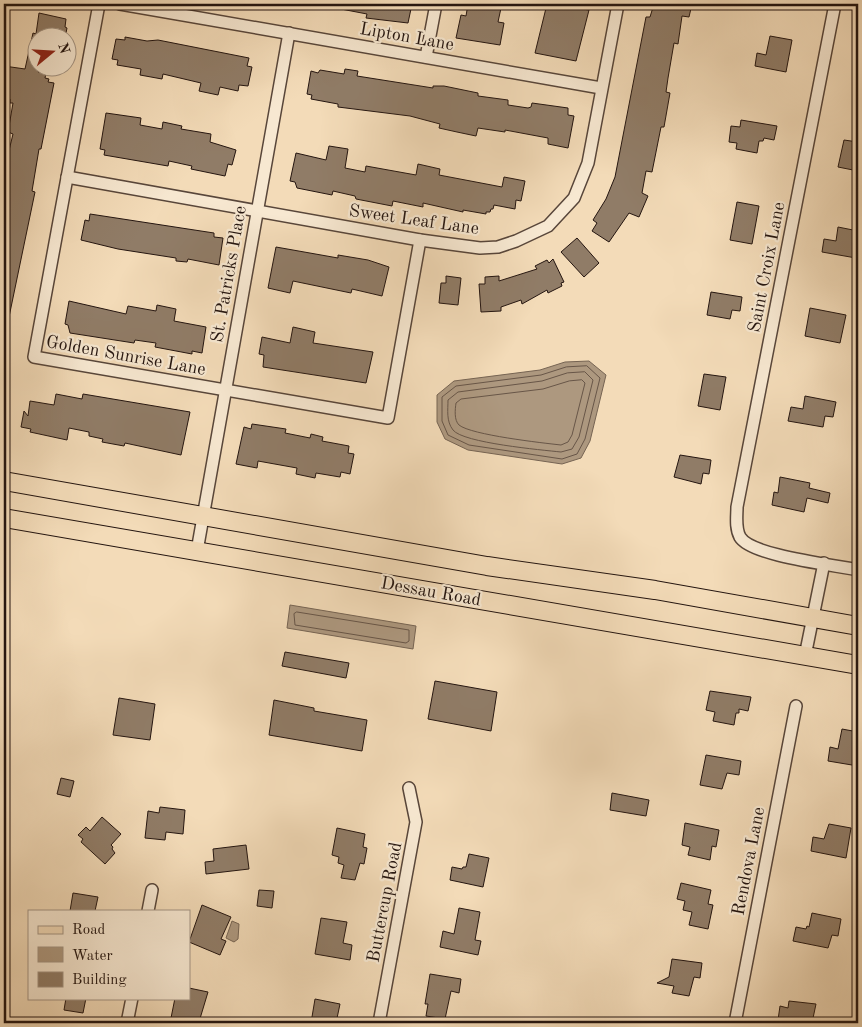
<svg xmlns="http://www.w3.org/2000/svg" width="862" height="1027" viewBox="0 0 862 1027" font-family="'Old Standard TT',serif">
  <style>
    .water { fill: #ad987f; stroke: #766453 }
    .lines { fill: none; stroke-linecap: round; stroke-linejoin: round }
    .shore { stroke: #685648; stroke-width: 1 }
    .building { fill: #907c67; stroke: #241510 }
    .street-casing { stroke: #58463a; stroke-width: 14 }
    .primary-casing { stroke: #241510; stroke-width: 20 }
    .street { stroke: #f7e8d1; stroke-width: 11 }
    .primary { stroke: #f3dbb8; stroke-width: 18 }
    .labels { text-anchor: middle; stroke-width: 4.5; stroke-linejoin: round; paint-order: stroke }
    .street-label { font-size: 18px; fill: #241510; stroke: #f7e8d1 }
  </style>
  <rect width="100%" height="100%" fill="#f3dbb8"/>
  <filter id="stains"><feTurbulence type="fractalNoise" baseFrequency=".004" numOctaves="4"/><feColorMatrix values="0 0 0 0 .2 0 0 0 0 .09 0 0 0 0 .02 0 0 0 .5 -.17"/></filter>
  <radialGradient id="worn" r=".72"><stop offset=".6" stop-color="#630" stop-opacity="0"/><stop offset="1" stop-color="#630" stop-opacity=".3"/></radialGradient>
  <g class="water">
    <polygon points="589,361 606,375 590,441 581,458 562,464 468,450 445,439 437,422 437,395 454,381 540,370 565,362"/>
    <polygon points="290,605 416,626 413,649 287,628"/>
    <polygon points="232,921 239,924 238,939 234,942 226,938"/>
  </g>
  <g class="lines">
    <g class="shore">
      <polygon points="587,366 600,378 585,439 577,454 562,459 469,445 448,435 442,421 442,397 456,386 541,375 566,367"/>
      <path d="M585 372 593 380 579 437 572 449 561 452C542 450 463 443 453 430 446 421 448 410 448 400L458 392 542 381 567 373Z"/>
      <path d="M582 380 585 383 572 435 568 442 561 445C543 443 471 435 459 425 454 420 455 410 456 403L461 399 543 389 569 381Z"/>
      <polygon points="297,612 409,630 409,641 406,643 295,625 294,614"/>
    </g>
  </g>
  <g class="building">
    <polygon points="341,4 412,4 408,23 366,18 367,14 341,9"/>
    <polygon points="468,4 495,4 495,6 501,8 498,22 504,23 500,45 456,38 461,15 466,16"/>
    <polygon points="547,4 589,10 576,61 535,53"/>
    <polygon points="654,4 692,4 689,17 682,16 678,44 674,43 668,78 666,92 670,93 664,127 661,127 652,172 646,171 642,193 648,196 639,217 629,213 609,242 592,231 597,223 593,220 606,199 615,177 646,17 650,17"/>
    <polygon points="39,13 66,19 65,27 67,28 65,38 38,34 38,72 46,73 45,78 49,79 48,82 54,83 41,149 39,149 32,191 35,192 9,317 4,317 4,171 13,134 8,132 13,103 10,103 10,99 4,99 4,66 25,69 33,33 36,34"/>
    <polygon points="770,36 792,40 786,72 755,66 757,53 766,55"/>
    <polygon points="125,37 147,41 158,40 249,58 247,66 252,67 248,86 239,85 238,91 220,87 218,95 199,91 201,83 163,74 162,79 140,75 141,69 117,65 118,60 112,59 116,39 125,40"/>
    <polygon points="345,69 358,71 357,76 433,88 433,86 444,86 478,93 478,96 508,100 508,105 528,108 531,107 532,103 568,108 568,115 574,116 568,148 548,144 548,138 505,130 505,132 478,128 476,136 457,132 439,128 440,124 410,116 338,107 338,104 311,99 312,95 307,94 311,71 318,73 320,70 344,74"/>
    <polygon points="106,113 141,118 140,125 162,129 163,122 182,126 181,129 211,134 210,142 236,150 232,165 228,164 225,176 191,169 192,166 169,161 168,166 104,155 105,150 100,149"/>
    <polygon points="741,120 777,126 774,140 764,138 763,141 759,141 757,153 736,149 737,143 729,142 731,126 740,127"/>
    <polygon points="844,140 858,142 858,171 838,167"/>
    <polygon points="329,146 348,149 345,168 365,172 366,166 416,175 418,164 440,169 439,175 502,187 504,177 525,181 521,201 516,200 515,209 494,205 493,209 491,209 490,212 486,212 486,214 463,210 463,212 423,203 423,207 393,201 392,206 356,199 355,196 333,191 332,195 297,188 295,182 290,181 296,153 326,160"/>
    <polygon points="737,202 759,206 752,244 730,240"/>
    <polygon points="90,214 214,233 214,237 223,238 219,265 188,259 187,262 176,261 176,258 118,249 81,240 85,220 89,221"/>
    <polygon points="838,227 858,231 856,258 822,252 824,239 836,241"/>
    <polygon points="577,238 599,263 584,277 561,252"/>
    <polygon points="276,247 338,258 338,255 368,260 389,267 382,296 352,289 351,293 293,281 290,293 268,288"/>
    <polygon points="553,259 564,282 561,283 562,286 548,293 547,290 522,304 521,300 501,307 501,311 481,312 479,284 485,284 485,277 499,276 499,281 537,269 535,266 547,260 549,263"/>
    <polygon points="446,276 461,278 458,305 439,303 441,283 446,283"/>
    <polygon points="711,292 742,297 740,311 732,310 730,319 707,315"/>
    <polygon points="69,301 126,314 128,306 156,311 157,305 176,309 174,321 206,327 202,353 192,351 192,354 155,347 156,343 135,340 134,343 70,333 68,325 65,324"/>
    <polygon points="810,308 846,315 840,343 805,336"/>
    <polygon points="293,327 315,332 313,343 373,352 366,383 263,367 264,355 259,354 262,337 290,343"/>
    <polygon points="704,374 726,377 720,410 698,406"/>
    <polygon points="56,394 82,399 83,394 190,412 181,455 125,443 124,446 102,442 103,439 89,436 89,432 69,428 67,440 30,432 31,429 21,427 24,411 28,416 30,401 54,405"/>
    <polygon points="805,396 836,402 833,417 825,416 823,427 788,421 791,407 803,409"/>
    <polygon points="252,424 286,429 285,433 310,438 311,434 323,437 322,441 349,446 348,453 354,454 350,474 341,472 340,477 316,473 315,478 296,474 297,468 258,461 257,468 236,464 244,427 251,429"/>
    <polygon points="680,455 711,460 709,474 703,473 701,484 674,477"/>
    <polygon points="780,477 810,483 809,488 830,493 828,503 807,498 804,512 772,505 774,492 778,493"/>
    <polygon points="285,652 349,663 346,678 282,666"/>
    <polygon points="435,681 497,692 491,731 428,719"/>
    <polygon points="710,691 751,697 748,711 739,709 739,713 736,713 734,725 713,721 715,712 706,710"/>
    <polygon points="119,698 155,704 150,740 113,735"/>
    <polygon points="274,700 314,708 314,711 367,720 362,751 269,735"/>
    <polygon points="842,729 858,732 858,766 828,761 830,747 838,749"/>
    <polygon points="706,755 741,761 739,775 727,773 722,789 700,785"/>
    <polygon points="61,778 74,781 70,797 57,794"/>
    <polygon points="612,793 649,800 646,816 610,810"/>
    <polygon points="160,807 185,810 183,834 166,832 165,840 145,838 148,811 159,813"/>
    <polygon points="102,817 121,834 111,845 113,847 112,849 115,853 105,864 81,842 83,839 78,835 86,827 90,831"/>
    <polygon points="685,823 719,830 716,847 712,846 710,860 688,855 690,847 682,845"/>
    <polygon points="829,824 851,828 846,858 811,851 813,837 824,839"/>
    <polygon points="337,828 365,834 363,847 367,848 364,864 360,863 355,880 341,878 344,865 338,863 339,857 332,855"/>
    <polygon points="246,845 249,869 206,874 205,862 214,861 213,849"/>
    <polygon points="469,854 489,858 483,887 450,880 452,867 462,869 463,867 466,867"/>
    <polygon points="681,883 711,890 708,904 713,905 708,929 689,925 692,912 683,910 685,901 677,899"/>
    <polygon points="259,890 274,891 272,908 257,906"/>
    <polygon points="73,893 98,897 95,911 70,911"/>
    <polygon points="202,905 231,917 221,939 226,941 220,955 189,942"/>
    <polygon points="459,908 480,912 475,940 481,941 478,955 440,947 443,931 454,934"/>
    <polygon points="812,913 841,919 838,936 832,935 828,948 793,941 796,927 806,929 807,926 809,927"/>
    <polygon points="321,918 347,922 343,943 352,945 350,960 315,954"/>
    <polygon points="672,959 702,963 700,978 694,977 689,996 672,993 674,986 657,983 669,977"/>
    <polygon points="430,974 461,979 459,993 451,991 445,1019 426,1016 428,1004 425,1004"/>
    <polygon points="189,988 208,992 199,1022 170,1023 175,998 189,998"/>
    <polygon points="66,998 86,998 83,1013 64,1010"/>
    <polygon points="315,999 340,1004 336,1023 311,1023"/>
    <polygon points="789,1001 816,1004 812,1023 778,1020 780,1006 788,1008"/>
  </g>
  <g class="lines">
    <g class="street-casing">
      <g id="street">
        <polyline points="99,4 34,357 388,418 420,240"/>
        <polyline points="120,4 601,88"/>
        <path d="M835 4 737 507C737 516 735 528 740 537 751 556 835 565 858 570"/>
        <polyline points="426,57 436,4"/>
        <polyline points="67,177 420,240 480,248 498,247 516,241 548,226 574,198 588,163 618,4"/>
        <polyline points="197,551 289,33"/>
        <polyline points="805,656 824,563"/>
        <polyline points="148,911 152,890"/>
        <polyline points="127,1023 132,998"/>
        <polyline points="379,1023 416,822 409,788"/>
        <polyline points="735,1023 796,706"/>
      </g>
    </g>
    <g class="primary-casing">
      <g id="primary">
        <polyline points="4,481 487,566 655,590 858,626"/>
        <polyline points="4,518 858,665"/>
      </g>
    </g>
    <use href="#street" class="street"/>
    <use href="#primary" class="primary"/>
  </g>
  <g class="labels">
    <g class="street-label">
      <text transform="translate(407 36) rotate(10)" y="6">Lipton Lane</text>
      <text transform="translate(414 219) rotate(8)" y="6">Sweet Leaf Lane</text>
      <text transform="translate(766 267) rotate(-79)" y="6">Saint Croix Lane</text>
      <text transform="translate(228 274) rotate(-80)" y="6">St. Patricks Place</text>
      <text transform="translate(126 355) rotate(10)" y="6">Golden Sunrise Lane</text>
      <text transform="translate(431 591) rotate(10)" y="6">Dessau Road</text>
      <text transform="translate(748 861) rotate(-79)" y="6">Rendova Lane</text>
      <text transform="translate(384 902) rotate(-79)" y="6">Buttercup Road</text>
    </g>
  </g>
  <rect width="862" height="1027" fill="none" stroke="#f3dbb8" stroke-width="20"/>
  <rect x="5" y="5" width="852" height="1017" fill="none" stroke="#241510" stroke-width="2.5"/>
  <rect x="10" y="10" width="842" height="1007" fill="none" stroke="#241510"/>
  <rect x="28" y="910" width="162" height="90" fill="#f7e8d1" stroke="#a39484"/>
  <rect x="38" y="926" width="25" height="8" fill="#f3dbb8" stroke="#a39484"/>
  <text x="72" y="934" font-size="15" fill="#241510">Road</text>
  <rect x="38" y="947" width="25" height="15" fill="#ad987f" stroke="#a39484"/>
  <text x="72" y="960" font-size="15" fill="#241510">Water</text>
  <rect x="38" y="972" width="25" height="15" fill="#907c67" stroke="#a39484"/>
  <text x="72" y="984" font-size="15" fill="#241510">Building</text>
  <g transform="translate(52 52) rotate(72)"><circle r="24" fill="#f7e8d1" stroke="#a39484"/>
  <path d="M0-4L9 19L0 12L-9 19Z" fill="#8f2418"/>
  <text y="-8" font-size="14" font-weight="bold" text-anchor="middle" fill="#241510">N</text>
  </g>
  <rect width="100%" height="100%" filter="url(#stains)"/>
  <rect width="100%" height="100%" fill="url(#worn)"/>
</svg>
